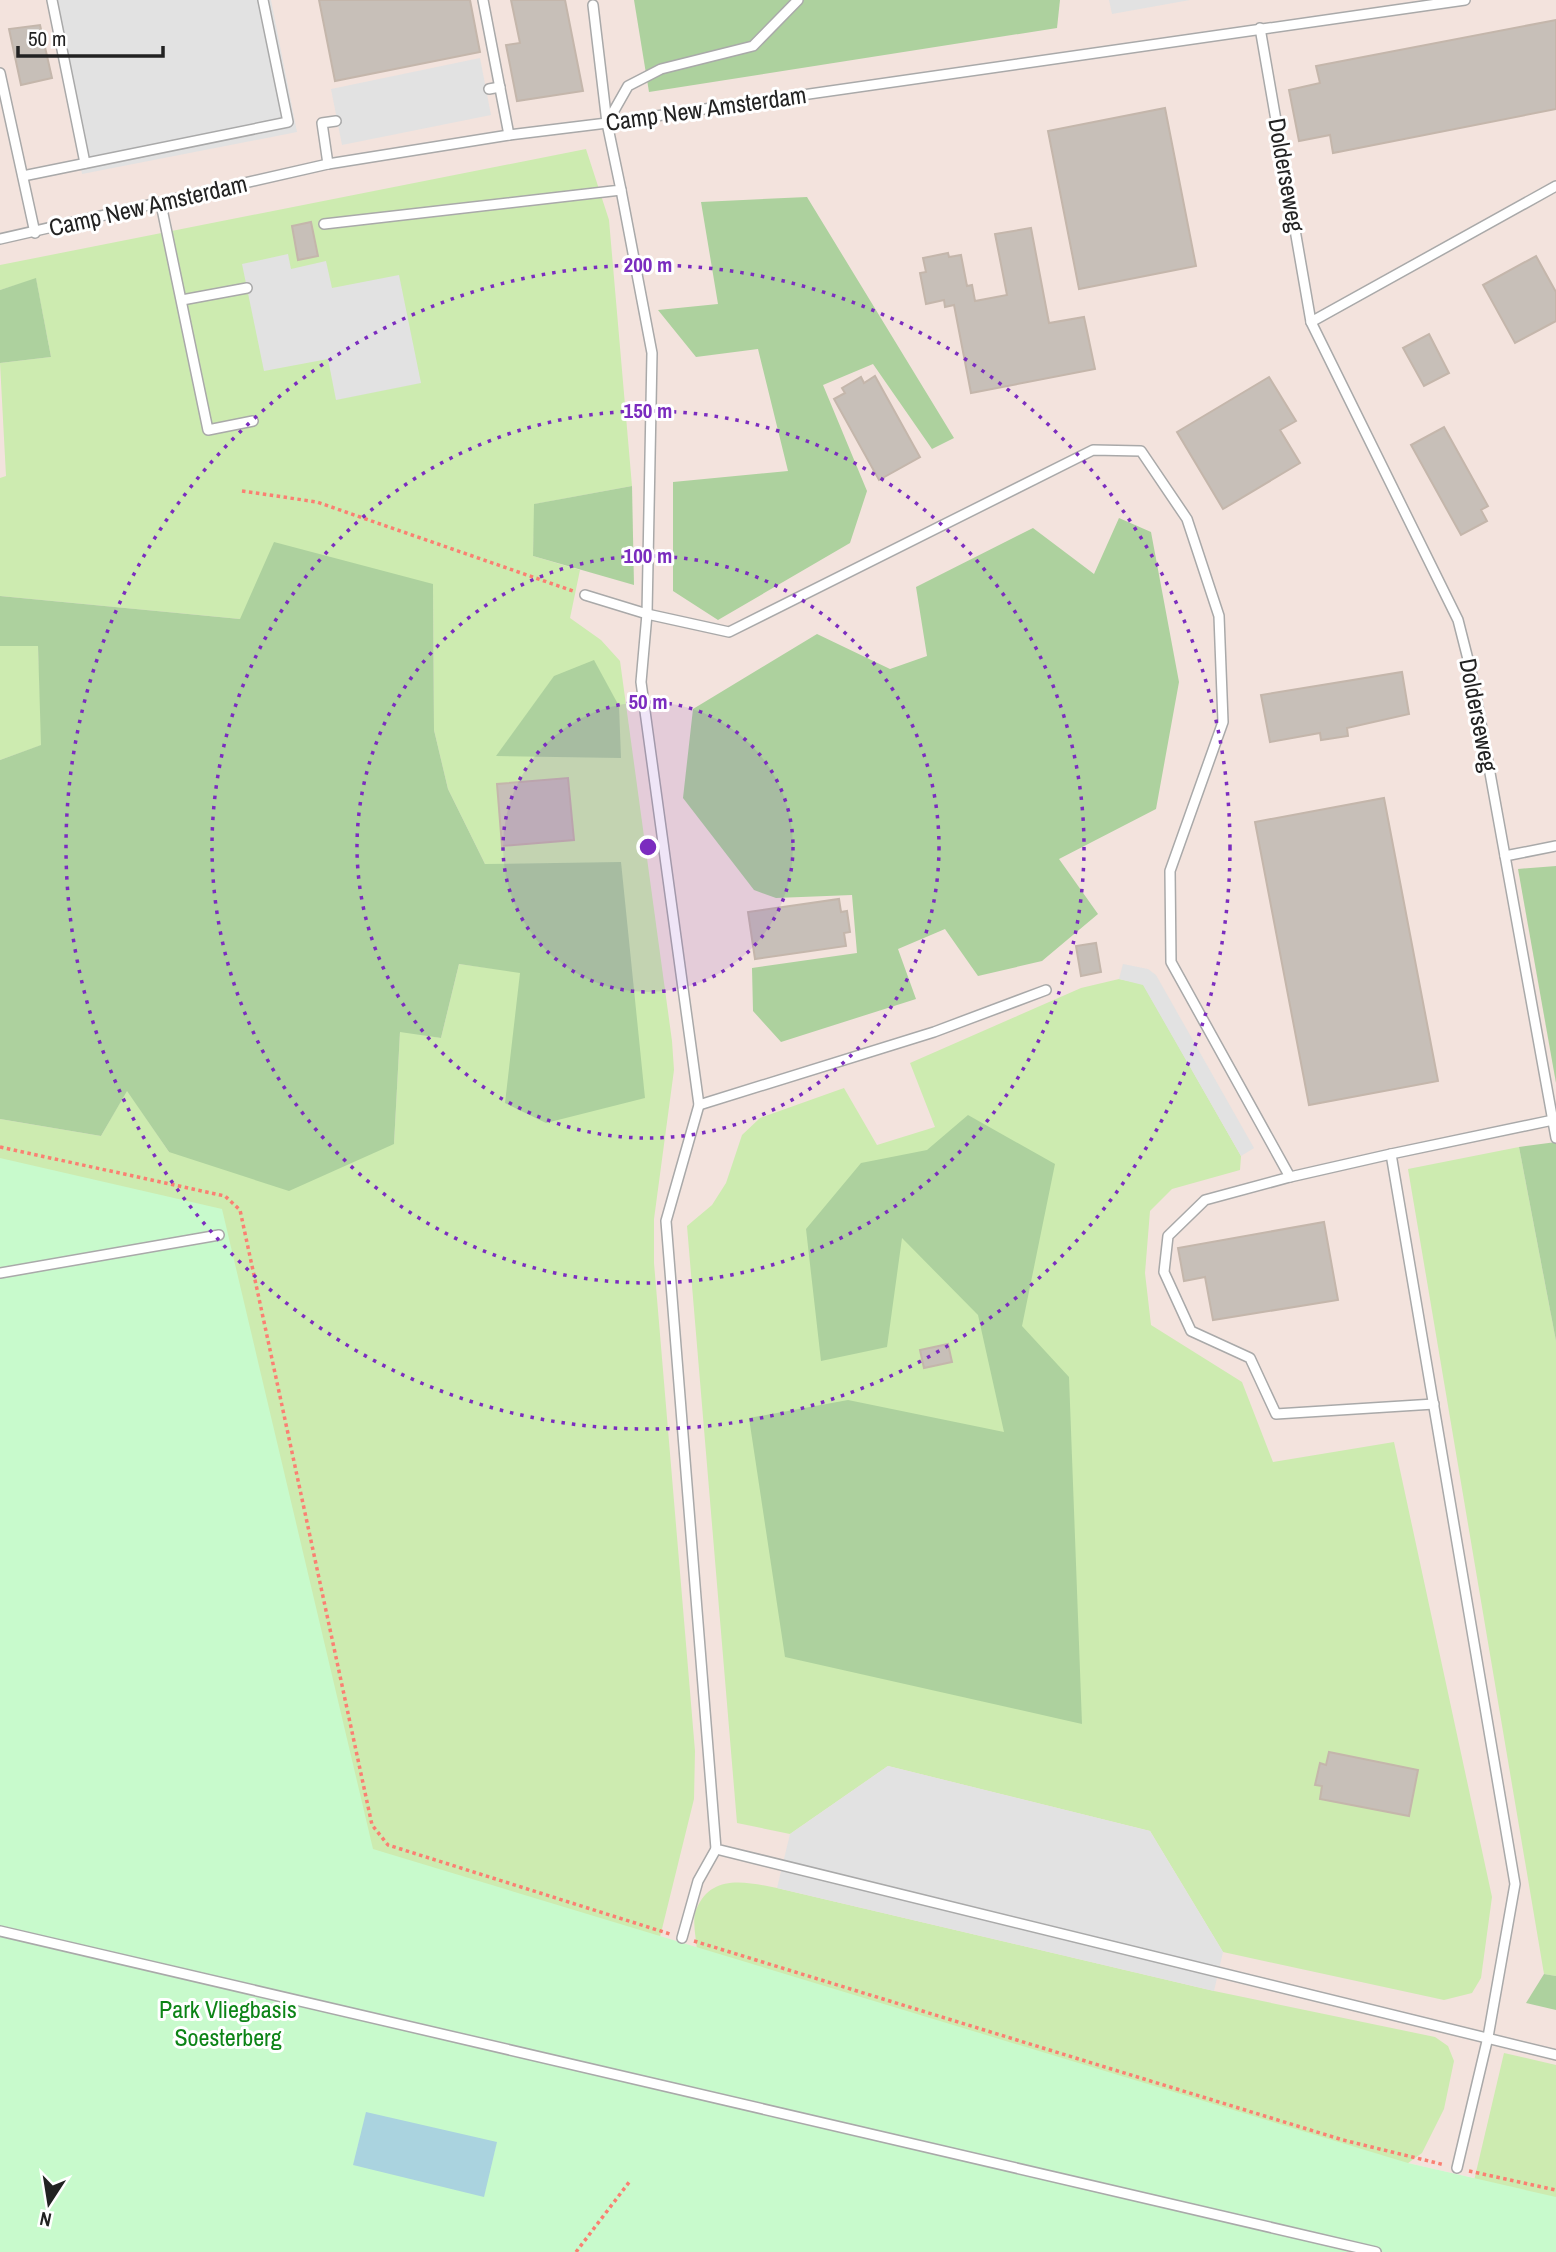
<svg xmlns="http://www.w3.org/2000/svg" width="1556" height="2252" viewBox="0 0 1556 2252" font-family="'Archivo Narrow',sans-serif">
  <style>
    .military { fill: #f3e3dd }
    .grass { fill: #cdebb0 }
    .forest { fill: #add19e }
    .park { fill: #c8facc }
    .parking { fill: #e2e2e2 }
    .water { fill: #aad3df }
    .building { fill: #c7bfb8; stroke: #c4b6ab; stroke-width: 2 }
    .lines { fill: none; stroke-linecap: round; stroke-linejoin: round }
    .service-casing { stroke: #a9a9a9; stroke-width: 12 }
    .path { stroke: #fa8072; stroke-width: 3.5; stroke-dasharray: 3.5 3.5; stroke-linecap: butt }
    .service { stroke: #fff; stroke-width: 9 }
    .ring { fill: none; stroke: #7b2cbf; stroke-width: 3.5; stroke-dasharray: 3.5 7 }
    .labels { text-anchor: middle; stroke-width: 6; stroke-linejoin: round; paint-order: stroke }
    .street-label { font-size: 24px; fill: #222; stroke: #fff }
    .park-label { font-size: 24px; fill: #0c8416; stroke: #fff }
    .centre { fill: #7b2cbf; stroke: #fff; stroke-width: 3.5 }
    .ring-label { font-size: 21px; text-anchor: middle; font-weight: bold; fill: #7b2cbf; stroke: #fff; stroke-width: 6; stroke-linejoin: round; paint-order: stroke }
  </style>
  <rect width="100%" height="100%" fill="#f2efe9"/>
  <polygon class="military" points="0,0 1556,0 1556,2197 1408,2163 372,1849 0,1158"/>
  <g class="grass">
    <path d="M586 149 609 220 632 486 535 504 533 556 580 570 570 618 601 640 620 661 672 1041 674 1070 654 1219V1263L695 1751 694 1799 660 1937 697 1949C696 1938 692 1919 696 1910 711 1873 746 1882 777 1888L1214 1991 1435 2037 1448 2046 1454 2061 1444 2109 1422 2153 1393 2174 0 1866V1119L101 1136 127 1090 169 1152 394 1144 400 1031 441 1038 459 964 520 972 645 1098 485 864 448 789 434 730 433 584 240 619 0 596V478L6 476 0 363 51 357 36 279 0 290V265Z"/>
    <polygon points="38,645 42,745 0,760 0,646"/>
    <polygon points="1119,979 1143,984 1241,1156 1240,1170 1172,1189 1150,1211 1145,1273 1151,1325 1242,1382 1273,1462 1394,1442 1492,1897 1481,1978 1472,1993 1444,2000 1223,1952 1150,1831 888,1766 790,1834 737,1823 687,1226 712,1205 726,1183 742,1135 760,1118 844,1088 877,1145 935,1127 910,1063 1081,988"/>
    <polygon points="1519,1147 1556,1341 1556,1976 1544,1974 1408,1169"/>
    <polygon points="1504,2053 1556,2065 1556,2221 1473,2185"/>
  </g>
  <g class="forest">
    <polygon points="634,0 1060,0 1057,28 649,92"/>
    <polygon points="807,197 954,438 932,449 873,364 823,385 867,491 850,543 718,620 673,591 673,482 788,471 758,349 696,357 658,310 718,304 701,202"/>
    <polygon points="36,278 51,357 0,363 0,290"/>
    <polygon points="632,486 634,585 533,556 534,504"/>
    <polygon points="1119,518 1151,532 1179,682 1156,809 1059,859 1098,914 1042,961 978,976 945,929 898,949 916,999 781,1042 753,1011 752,968 857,953 852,895 776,898 754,890 683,798 693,709 817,634 890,669 927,656 916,587 1033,528 1094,574"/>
    <polygon points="274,542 433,584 434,730 448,789 485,864 621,862 645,1098 546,1123 505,1103 520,973 459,964 441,1038 400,1032 394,1144 289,1191 169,1152 127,1091 101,1136 0,1119 0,760 41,745 38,646 0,646 0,596 240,619"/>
    <polygon points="594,660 619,706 621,758 496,756 554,676"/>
    <polygon points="1556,866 1556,1083 1518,869"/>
    <polygon points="968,1115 1055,1164 1022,1326 1069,1377 1082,1724 785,1657 749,1418 848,1400 1004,1432 978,1315 902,1238 887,1347 821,1361 806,1229 861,1163 927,1150"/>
    <polygon points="1556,1142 1556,1341 1519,1147"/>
    <polygon points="1544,1974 1556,1976 1556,2010 1526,2003"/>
  </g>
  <polygon class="park" points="0,1158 222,1209 373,1849 1408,2163 1556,2197 1556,2252 0,2252"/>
  <g class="parking">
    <polygon points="48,0 271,0 297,132 82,174"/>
    <polygon points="1109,0 1190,0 1112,14"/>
    <polygon points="480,58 491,115 342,145 331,89"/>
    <polygon points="288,254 291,269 326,261 332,288 399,275 421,383 336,400 328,359 264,371 242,264"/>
    <polygon points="1123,964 1148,969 1156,975 1254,1148 1241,1156 1143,985 1119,979"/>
    <polygon points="888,1766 1150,1831 1223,1952 1214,1991 777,1888 790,1834"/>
  </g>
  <polygon class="water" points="366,2112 497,2142 484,2197 353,2165"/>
  <g class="building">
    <polygon points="319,0 470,0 480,52 335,81"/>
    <polygon points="511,0 565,0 583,91 517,101 506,45 520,43"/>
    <polygon points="1556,20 1556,109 1333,153 1330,135 1299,141 1289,90 1320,83 1316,66"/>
    <polygon points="40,25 52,78 21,85 9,29"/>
    <polygon points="1165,108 1196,266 1079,289 1048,131"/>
    <polygon points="311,222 318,256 298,260 292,226"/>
    <polygon points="1031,228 1049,323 1084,317 1095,369 971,393 954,305 945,307 944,300 926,304 920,273 926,272 923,258 948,253 949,257 961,255 967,286 972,285 975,301 1007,295 995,234"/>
    <polygon points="1536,256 1556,292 1556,321 1515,343 1483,285"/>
    <polygon points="1429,334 1449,373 1424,386 1403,348"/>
    <polygon points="875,376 920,457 879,480 834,399 845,393 842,388 861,377 864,383"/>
    <polygon points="1269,377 1296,421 1280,430 1300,463 1223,509 1177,432"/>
    <polygon points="1444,427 1488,506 1481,510 1487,521 1461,535 1411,445"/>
    <polygon points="1402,672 1409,714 1347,728 1348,736 1321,740 1320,733 1270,742 1261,695"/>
    <polygon points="568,778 574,840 502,846 497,784"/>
    <polygon points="1384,798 1438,1081 1309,1105 1255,822"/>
    <polygon points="839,899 841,912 847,911 850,932 844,933 846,946 755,959 748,912"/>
    <polygon points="1096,943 1101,972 1081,976 1076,946"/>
    <polygon points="1324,1222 1338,1300 1213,1320 1205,1277 1184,1281 1178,1248"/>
    <polygon points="948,1344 952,1362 924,1368 920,1350"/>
    <polygon points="1329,1752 1418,1770 1409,1816 1320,1799 1322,1786 1315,1785 1320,1763 1326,1765"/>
  </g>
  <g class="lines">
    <g class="service-casing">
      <g id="service">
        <polyline points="52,0 85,163"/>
        <polyline points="483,0 509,135"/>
        <polyline points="1260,28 1311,322 1458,620 1473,679 1556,1138"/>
        <polyline points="0,73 35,233"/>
        <polyline points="489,89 500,87"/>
        <polyline points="607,123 628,86 661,69 753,46 798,0"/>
        <polyline points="328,164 322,123 336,121"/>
        <polyline points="23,176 288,122 263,0"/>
        <polyline points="621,190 652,353 647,614 641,682 699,1105 666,1221 716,1849 1556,2055"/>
        <polyline points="161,204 208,430 253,421"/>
        <polyline points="324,224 621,190 607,123 593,5"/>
        <polyline points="0,239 328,164 509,135 607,123 1465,0"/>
        <polyline points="182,300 247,288"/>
        <polyline points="1311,322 1556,186"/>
        <polyline points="585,595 647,614 729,632 1093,450 1141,451 1187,519 1219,616 1223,722 1170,871 1171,962 1290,1177 1391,1154"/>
        <polyline points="1505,856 1556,846"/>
        <polyline points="699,1105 934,1032 1046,990"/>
        <polyline points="1290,1177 1205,1200 1168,1236 1164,1272 1191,1331 1250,1358 1276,1414 1434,1404"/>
        <polyline points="0,1273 219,1235"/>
        <polyline points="0,1931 1376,2252"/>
        <polyline points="682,1938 698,1881 716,1849"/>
        <polyline points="1457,2168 1488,2037 1515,1884 1391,1154 1553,1120"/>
      </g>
    </g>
    <g class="path">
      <polyline points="242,491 317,502 573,591"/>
      <polyline points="0,1147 225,1196 240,1210 372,1825 388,1845 670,1934"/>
      <polyline points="694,1941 1343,2140 1445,2165"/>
      <polyline points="1469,2171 1556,2190"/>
      <polyline points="576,2252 630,2181"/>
    </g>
    <use href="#service" class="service"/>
  </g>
  <circle cx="648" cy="847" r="145" fill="#7b2cbf" fill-opacity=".12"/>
  <g class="ring">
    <circle cx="648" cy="847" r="145"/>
    <circle cx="648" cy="847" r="291"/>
    <circle cx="648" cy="847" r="436"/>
    <circle cx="648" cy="847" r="582"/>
  </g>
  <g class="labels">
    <g class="street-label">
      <text transform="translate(706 109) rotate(-8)" y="8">Camp New Amsterdam</text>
      <text transform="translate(1286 175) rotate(80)" y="8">Dolderseweg</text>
      <text transform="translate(148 206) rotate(-13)" y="8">Camp New Amsterdam</text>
      <text transform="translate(1478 715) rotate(79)" y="8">Dolderseweg</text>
    </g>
    <g class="park-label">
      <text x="228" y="2018">Park Vliegbasis<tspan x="228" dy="28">Soesterberg</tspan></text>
    </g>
  </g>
  <circle cx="648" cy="847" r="10" class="centre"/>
  <g class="ring-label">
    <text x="648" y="272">200 m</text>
    <text x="648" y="418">150 m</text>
    <text x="648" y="563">100 m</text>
    <text x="648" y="709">50 m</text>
  </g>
  <g transform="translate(49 2203) rotate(192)" stroke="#ffffff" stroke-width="5" paint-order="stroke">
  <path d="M0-5L12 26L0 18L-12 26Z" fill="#222222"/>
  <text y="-10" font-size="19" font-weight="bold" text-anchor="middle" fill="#222222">N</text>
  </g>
  <path d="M18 46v10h145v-10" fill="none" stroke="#222222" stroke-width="3.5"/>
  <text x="28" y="46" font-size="21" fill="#222222" stroke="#ffffff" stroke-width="5" paint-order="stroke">50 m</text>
</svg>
